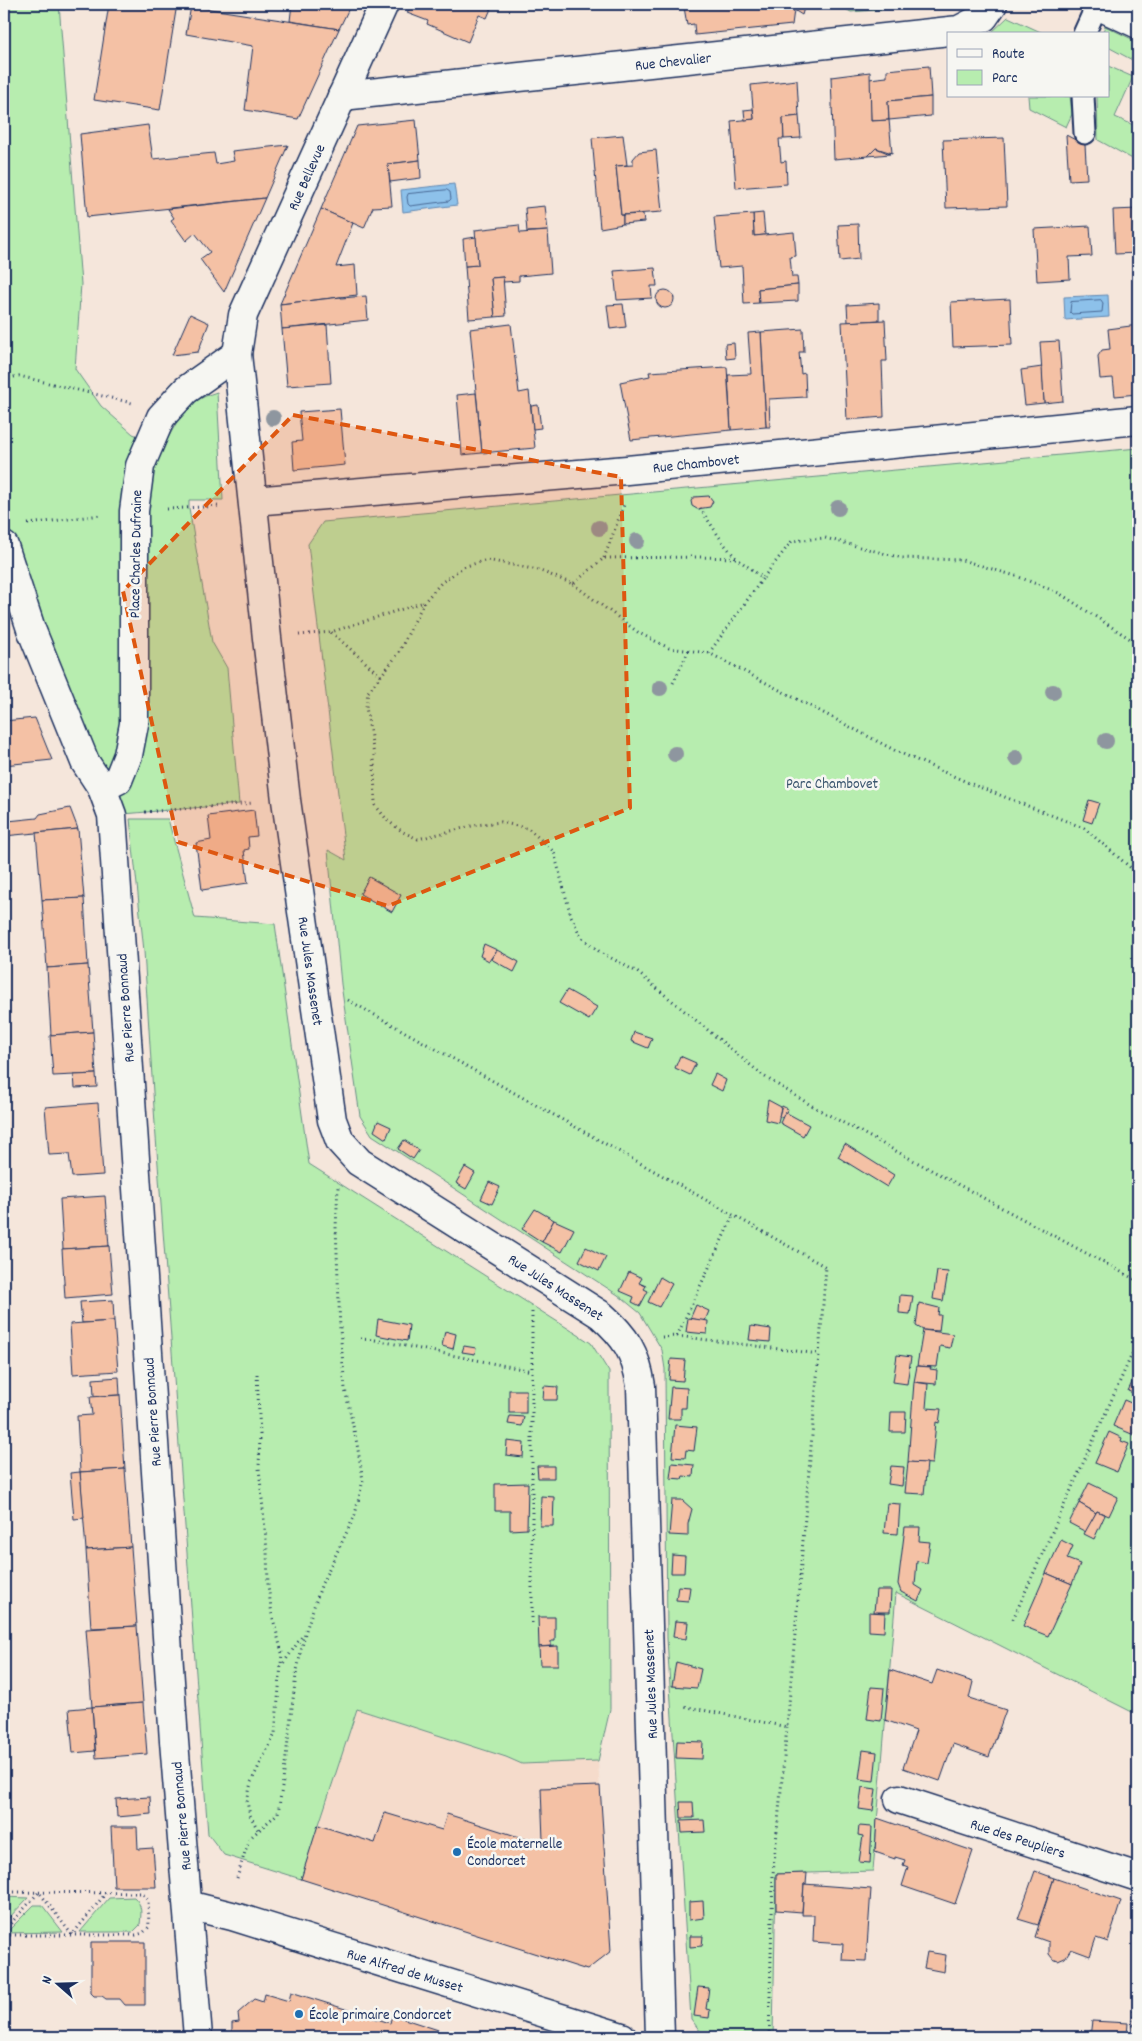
<svg xmlns="http://www.w3.org/2000/svg" width="1142" height="2041" viewBox="0 0 1142 2041" font-family="Dekko,sans-serif">
  <style>
    .built { fill: #f5dbcb }
    .green { fill: #b7edaf; stroke: #698e86 }
    .water { fill: #8dc1ea; stroke: #5f87b2 }
    .lines { fill: none; stroke-linecap: round; stroke-linejoin: round }
    .shore { stroke: #496996; stroke-width: 1 }
    .building { fill: #f4c1a5; stroke: #1b2f5e }
    .service-casing { stroke: #1b2f5e; stroke-width: 25 }
    .pedestrian-casing { stroke: #1b2f5e; stroke-width: 31 }
    .minor-casing { stroke: #1b2f5e; stroke-width: 31 }
    .secondary-casing { stroke: #1b2f5e; stroke-width: 31 }
    .path { stroke: #1b2f5e; stroke-width: 3; stroke-dasharray: 1 4; stroke-linecap: butt }
    .service { stroke: #f6f6f2; stroke-width: 21 }
    .pedestrian { stroke: #f6f6f2; stroke-width: 28 }
    .minor { stroke: #f6f6f2; stroke-width: 28 }
    .secondary { stroke: #f6f6f2; stroke-width: 28 }
    .tree { fill: #8e969f }
    .marked { fill: #de5710; fill-opacity: 0.2; stroke: #de5710; stroke-width: 4; stroke-dasharray: 10 6; stroke-linejoin: round }
    .poi-dot { fill: #1f6fb2; stroke: #f6f6f2; stroke-width: 2 }
    .labels { text-anchor: middle; stroke-width: 5; stroke-linejoin: round; paint-order: stroke }
    .street-label { font-size: 15px; fill: #1b2f5e; stroke: #f6f6f2 }
    .park-label { font-size: 15px; fill: #3a556e; stroke: #f6f6f2 }
    .poi-label { font-size: 15px; fill: #1b2f5e; stroke: #f6f6f2; text-anchor: start }
  </style>
  <rect width="100%" height="100%" fill="#f5e6db"/>
  <filter id="ink" filterUnits="userSpaceOnUse"><feTurbulence type="fractalNoise" baseFrequency=".02" numOctaves="2"/><feDisplacementMap in="SourceGraphic" scale="10" xChannelSelector="R" yChannelSelector="G"/><feConvolveMatrix kernelMatrix="1 2 1 2 8 2 1 2 1" color-interpolation-filters="sRGB"/></filter>
  <g filter="url(#ink)">
    <polygon class="built" points="357,1709 506,1757 522,1764 598,1761 611,1951 587,1970 301,1879"/>
    <g class="green">
      <path d="M4 4H59L81 284 75 369 101 406 133 434 163 446C181 418 181 403 217 392L223 500H189V508L212 642 227 668 239 804 112 815 4 543Z"/>
      <polygon points="836,4 910,4 898,8 851,12"/>
      <polygon points="1008,17 1045,34 990,34"/>
      <polygon points="1105,26 1138,42 1138,63 1108,47 1108,34 1102,34"/>
      <polygon points="1108,66 1133,77 1115,117 1138,127 1138,162 1098,140 1097,96 1108,96"/>
      <polygon points="1028,96 1070,96 1072,114 1066,127 1029,108"/>
      <polygon points="1138,448 1138,1715 896,1593 873,1871 776,1874 773,2037 718,2037 700,2031 691,2019 667,1638 665,1369 662,1350 640,1313 618,1295 372,1135 360,1116 341,984 328,850 346,860 308,544 323,522"/>
      <polygon points="130,819 168,819 195,918 275,924 309,1164 591,1343 609,1372 610,1709 598,1761 522,1764 506,1757 357,1709 301,1879 224,1855 208,1834 155,1124 144,951"/>
      <polygon points="4,1897 28,1898 5,1922 4,1922"/>
      <path d="M134 1897C143 1905 141 1914 140 1925L133 1932H80L109 1898Z"/>
      <polygon points="34,1905 42,1905 63,1932 6,1933"/>
    </g>
    <g class="water">
      <polygon points="454,184 457,205 403,212 401,190"/>
      <polygon points="1108,295 1109,317 1065,320 1064,297"/>
    </g>
    <g class="lines">
      <g class="shore">
        <polygon points="447,190 450,192 451,199 449,201 410,206 408,204 407,197 408,194"/>
        <polygon points="1101,300 1103,303 1102,312 1072,314 1070,312 1071,302"/>
      </g>
    </g>
    <g class="building">
      <polygon points="109,4 177,4 160,110 94,100"/>
      <polygon points="177,4 202,4 202,7"/>
      <polygon points="292,4 351,4 339,29 290,21"/>
      <polygon points="411,4 493,4 487,18 479,15 468,42 427,24 428,21 407,13"/>
      <polygon points="680,4 805,4 802,15 794,10 792,25 695,35 694,24 687,25 684,7"/>
      <polygon points="191,6 339,29 298,119 245,110 253,46 186,34"/>
      <polygon points="929,66 931,97 888,101 889,120 871,121 869,79 887,77 887,70"/>
      <polygon points="870,72 871,121 889,120 892,153 876,148 868,156 834,159 831,77"/>
      <polygon points="797,80 799,116 783,118 784,139 779,139 781,162 786,161 787,184 736,188 731,121 754,119 751,85"/>
      <polygon points="931,97 931,116 889,120 888,101"/>
      <polygon points="753,109 754,119 745,120 744,110"/>
      <polygon points="799,116 801,138 784,139 783,118"/>
      <polygon points="416,120 420,160 388,164 392,206 373,207 364,228 321,209 357,126"/>
      <polygon points="148,125 153,159 214,153 216,164 234,161 232,151 288,145 265,198 87,217 80,134"/>
      <polygon points="623,135 627,165 616,166 621,215 623,215 623,224 600,228 592,138"/>
      <polygon points="1066,135 1085,145 1087,179 1069,180"/>
      <polygon points="1004,138 1007,206 946,208 943,140"/>
      <polygon points="876,148 890,154 868,156"/>
      <polygon points="656,150 662,212 621,215 616,166 633,165 633,159 639,152"/>
      <polygon points="420,160 421,178 390,182 388,164"/>
      <polygon points="265,198 224,292 200,259 210,252 195,233 186,241 171,220 174,218 168,209"/>
      <polygon points="545,206 548,231 527,232 525,208"/>
      <polygon points="321,209 353,223 336,267 355,265 357,295 280,304"/>
      <polygon points="1138,209 1138,253 1115,254 1113,210"/>
      <polygon points="763,213 765,235 754,236 753,214"/>
      <polygon points="643,214 644,222 623,224 623,215"/>
      <polygon points="753,214 754,236 794,232 796,256 790,257 792,277 797,277 798,285 758,289 759,303 744,304 742,266 719,268 714,217"/>
      <polygon points="858,224 859,259 840,261 838,225"/>
      <polygon points="519,225 520,233 548,231 551,273 519,276 519,281 503,282 503,277 491,278 495,317 469,319 465,266 478,265 475,230"/>
      <polygon points="1090,226 1092,256 1069,257 1070,279 1037,281 1034,229"/>
      <polygon points="476,237 478,265 465,266 463,239"/>
      <polygon points="655,268 657,286 651,286 652,298 617,300 614,271"/>
      <polygon points="503,277 506,316 495,317 491,278"/>
      <polygon points="798,285 798,301 759,303 758,289"/>
      <circle cx="665" cy="299" r="9"/>
      <polygon points="366,296 368,320 282,329 280,304 341,297 341,298"/>
      <polygon points="1010,299 1012,345 953,347 951,302"/>
      <polygon points="879,303 879,320 848,322 847,305"/>
      <polygon points="623,304 626,327 610,329 607,305"/>
      <polygon points="190,314 209,323 198,352 172,355"/>
      <polygon points="885,320 887,361 882,361 884,417 847,420 842,322"/>
      <polygon points="511,324 519,393 529,391 535,448 482,453 470,329"/>
      <polygon points="327,325 331,383 287,386 282,329"/>
      <polygon points="1138,325 1138,394 1115,396 1113,378 1100,379 1098,356 1102,350 1110,349 1108,329"/>
      <polygon points="803,329 804,352 799,352 801,374 805,373 806,397 769,399 770,427 766,427 761,332"/>
      <polygon points="761,332 766,427 731,430 728,375 751,374 748,333"/>
      <polygon points="1059,341 1063,401 1044,403 1040,342"/>
      <polygon points="734,343 735,358 726,359 725,344"/>
      <polygon points="727,367 731,430 631,440 620,382 650,376 649,372"/>
      <polygon points="1042,367 1044,403 1025,405 1021,370"/>
      <polygon points="476,393 482,453 462,455 457,395"/>
      <polygon points="538,405 541,428 533,429 531,406"/>
      <polygon points="340,409 345,465 294,470 292,442 302,441 299,412"/>
      <polygon points="709,496 713,501 710,507 697,509 692,506 691,501 694,497"/>
      <polygon points="35,718 52,760 4,765 4,721"/>
      <polygon points="1089,800 1099,803 1092,823 1083,820"/>
      <polygon points="70,808 78,829 4,836 4,819 8,819 8,821 37,818 40,814"/>
      <polygon points="254,810 257,836 248,837 249,849 244,850 248,883 202,890 196,843 211,840 208,816"/>
      <polygon points="78,829 84,898 42,900 36,833"/>
      <polygon points="369,877 401,895 392,912 360,894"/>
      <polygon points="84,898 88,965 47,968 42,900"/>
      <polygon points="484,944 497,950 489,961 480,956"/>
      <polygon points="497,950 519,962 514,972 491,959"/>
      <polygon points="88,965 93,1032 51,1035 47,968"/>
      <polygon points="567,990 597,1007 589,1020 559,1003"/>
      <polygon points="93,1032 96,1074 53,1076 50,1035"/>
      <polygon points="634,1032 652,1038 648,1048 631,1041"/>
      <polygon points="680,1056 696,1063 690,1075 675,1068"/>
      <polygon points="96,1074 97,1087 75,1088 74,1075"/>
      <polygon points="715,1074 726,1080 722,1091 710,1085"/>
      <polygon points="768,1100 781,1107 778,1123 765,1120"/>
      <polygon points="98,1103 103,1175 72,1177 69,1154 49,1155 45,1107"/>
      <polygon points="782,1106 788,1109 783,1118 779,1116"/>
      <polygon points="785,1112 809,1125 803,1136 780,1123"/>
      <polygon points="378,1121 391,1127 386,1139 374,1131"/>
      <polygon points="404,1140 419,1150 413,1159 398,1149"/>
      <polygon points="845,1144 894,1175 887,1187 838,1157"/>
      <polygon points="465,1167 475,1173 466,1189 456,1183"/>
      <polygon points="489,1182 500,1187 492,1204 481,1199"/>
      <polygon points="105,1196 109,1246 63,1249 60,1199"/>
      <polygon points="535,1209 554,1220 542,1242 522,1229"/>
      <polygon points="554,1220 574,1229 562,1252 542,1242"/>
      <polygon points="109,1246 113,1294 65,1298 62,1249"/>
      <polygon points="586,1247 606,1257 599,1271 579,1261"/>
      <polygon points="937,1271 948,1272 943,1301 933,1299"/>
      <polygon points="629,1272 642,1278 639,1283 646,1286 644,1289 648,1291 640,1306 632,1302 634,1297 620,1291"/>
      <polygon points="660,1277 672,1284 659,1307 648,1302"/>
      <polygon points="900,1295 913,1296 910,1314 899,1313"/>
      <polygon points="113,1300 114,1321 82,1323 80,1302"/>
      <polygon points="919,1303 939,1308 938,1315 941,1315 939,1331 923,1330 916,1326"/>
      <polygon points="696,1305 709,1311 705,1321 690,1319"/>
      <polygon points="688,1318 708,1321 707,1334 686,1332"/>
      <polygon points="378,1319 409,1325 407,1341 376,1335"/>
      <polygon points="114,1321 118,1371 73,1374 70,1324"/>
      <polygon points="751,1326 771,1329 770,1342 749,1340"/>
      <polygon points="923,1330 953,1334 950,1348 940,1346 937,1367 917,1366"/>
      <polygon points="445,1331 456,1334 453,1349 442,1346"/>
      <polygon points="464,1346 476,1348 475,1354 462,1352"/>
      <polygon points="897,1355 911,1357 907,1384 893,1382"/>
      <polygon points="671,1359 685,1360 683,1381 669,1380"/>
      <polygon points="917,1366 931,1367 930,1369 937,1370 936,1384 914,1382"/>
      <polygon points="1138,1370 1138,1395 1128,1391"/>
      <polygon points="119,1377 120,1395 94,1396 93,1379"/>
      <polygon points="914,1382 928,1384 926,1408 941,1409 939,1423 936,1422 932,1464 908,1462"/>
      <polygon points="544,1386 558,1387 557,1400 543,1400"/>
      <polygon points="671,1387 687,1388 686,1408 681,1408 681,1419 668,1419"/>
      <rect x="509" y="1390" width="17" height="23"/>
      <polygon points="120,1395 125,1469 80,1472 77,1416 92,1415 90,1397"/>
      <polygon points="1124,1400 1138,1406 1138,1425 1134,1435 1113,1426"/>
      <polygon points="891,1412 906,1412 905,1432 890,1432"/>
      <polygon points="510,1416 524,1417 522,1426 508,1424"/>
      <polygon points="675,1425 697,1427 694,1451 686,1450 685,1458 672,1457"/>
      <polygon points="1109,1432 1122,1438 1121,1441 1129,1444 1117,1472 1095,1463"/>
      <polygon points="507,1441 524,1443 523,1457 506,1455"/>
      <polygon points="908,1462 927,1463 924,1494 905,1493"/>
      <polygon points="672,1463 694,1465 693,1477 683,1476 682,1479 670,1478"/>
      <polygon points="537,1466 554,1466 554,1478 538,1478"/>
      <polygon points="891,1466 904,1467 902,1486 888,1484"/>
      <polygon points="125,1469 131,1547 86,1550 80,1472"/>
      <polygon points="80,1472 84,1518 74,1519 70,1473"/>
      <polygon points="528,1483 527,1529 510,1530 510,1511 495,1511 495,1484"/>
      <polygon points="1089,1483 1118,1497 1109,1516 1097,1511 1096,1513 1079,1503"/>
      <polygon points="541,1496 554,1497 553,1526 540,1526"/>
      <polygon points="672,1500 682,1500 692,1509 688,1524 688,1536 669,1535"/>
      <polygon points="887,1503 900,1504 898,1534 884,1533"/>
      <polygon points="1079,1503 1096,1513 1086,1532 1069,1523"/>
      <polygon points="1097,1511 1105,1515 1094,1539 1084,1534"/>
      <polygon points="905,1527 920,1527 919,1541 930,1542 927,1563 917,1561 915,1585 923,1590 918,1601 901,1592 898,1584"/>
      <polygon points="1061,1540 1073,1546 1067,1559 1080,1564 1072,1584 1046,1573"/>
      <polygon points="131,1547 137,1626 91,1628 86,1550"/>
      <polygon points="672,1555 685,1556 684,1573 671,1573"/>
      <polygon points="1046,1573 1072,1584 1048,1636 1023,1626"/>
      <polygon points="678,1586 690,1587 688,1601 676,1600"/>
      <polygon points="876,1590 891,1590 890,1612 874,1612"/>
      <polygon points="869,1612 885,1613 884,1632 869,1631"/>
      <polygon points="538,1617 555,1617 555,1641 551,1641 551,1646 539,1647"/>
      <polygon points="675,1621 688,1622 686,1639 673,1637"/>
      <polygon points="137,1626 143,1703 92,1707 86,1629"/>
      <polygon points="558,1646 558,1665 540,1665 539,1647"/>
      <polygon points="676,1662 701,1669 697,1688 672,1686"/>
      <polygon points="890,1670 932,1684 937,1670 973,1682 969,1698 1006,1710 989,1757 953,1744 940,1781 903,1768 916,1731 885,1720"/>
      <polygon points="871,1687 884,1688 881,1721 867,1719"/>
      <polygon points="143,1703 147,1754 96,1758 92,1707"/>
      <polygon points="92,1707 95,1751 73,1753 69,1709"/>
      <polygon points="677,1741 703,1742 702,1759 676,1758"/>
      <polygon points="863,1750 877,1752 874,1781 859,1779"/>
      <polygon points="600,1786 611,1951 587,1970 301,1879 318,1825 375,1843 385,1813 442,1830 447,1814 541,1844 541,1840 543,1840 541,1788"/>
      <polygon points="862,1787 876,1789 873,1811 859,1809"/>
      <polygon points="150,1797 151,1814 117,1817 116,1799"/>
      <polygon points="680,1802 693,1802 694,1818 681,1818"/>
      <polygon points="877,1818 973,1851 955,1904 902,1886 908,1867 903,1865 905,1860 895,1857 895,1859 875,1852"/>
      <polygon points="704,1820 705,1832 682,1833 681,1821"/>
      <polygon points="859,1826 872,1827 870,1863 859,1862 863,1836 858,1835"/>
      <polygon points="111,1827 137,1827 138,1849 153,1848 156,1887 114,1887"/>
      <polygon points="1035,1871 1054,1878 1038,1925 1018,1919"/>
      <polygon points="807,1873 806,1884 804,1884 802,1912 776,1910 776,1874"/>
      <polygon points="1054,1878 1121,1901 1108,1942 1096,1938 1090,1956 1071,1949 1065,1958 1058,1961 1053,1959 1049,1954 1049,1942 1035,1937"/>
      <polygon points="804,1884 871,1889 866,1961 842,1960 843,1944 813,1942 814,1915 802,1915"/>
      <polygon points="703,1901 704,1918 689,1920 689,1902"/>
      <polygon points="690,1936 703,1936 702,1946 690,1947"/>
      <polygon points="91,1942 145,1942 145,2005 125,2005 120,1999 106,1999 102,1996 94,1996 91,1993"/>
      <polygon points="927,1952 946,1955 944,1972 924,1968"/>
      <polygon points="698,1987 709,1988 706,2009 710,2010 709,2018 694,2016"/>
      <polygon points="291,1992 390,2023 392,2015 460,2037 232,2037 232,2023 239,2022 238,2013 254,1999 263,2002 265,1994 289,2001"/>
      <polygon points="1092,2021 1128,2023 1127,2037 1090,2037"/>
      <polygon points="960,2033 997,2036 960,2037"/>
    </g>
    <g class="lines">
      <g class="service-casing">
        <g id="service">
          <polyline points="1084,34 1097,5"/>
          <polyline points="1083,96 1085,133"/>
        </g>
      </g>
      <g class="pedestrian-casing">
        <polyline id="pedestrian" points="188,1905 232,1916 622,2037"/>
      </g>
      <g class="minor-casing">
        <g id="minor">
          <path d="M384 4 243 315 237 354 267 638 286 800 332 1120 340 1141 359 1162 601 1315C626 1337 636 1353 641 1386L660 2037"/>
          <polyline points="342,96 959,30 984,17 993,4"/>
          <polyline points="253,501 627,470 1138,420"/>
          <polyline points="4,546 31,629 85,762 102,788 118,780 128,755 134,724 134,511 140,466 161,417 186,390 237,354"/>
          <polyline points="102,788 112,815 174,1741 198,2037"/>
          <polyline points="899,1799 1138,1877"/>
        </g>
      </g>
      <g class="secondary-casing">
        <polyline id="secondary" points="1095,4 1138,24"/>
      </g>
      <g class="path">
        <polyline points="4,379 19,376 132,403"/>
        <polyline points="700,508 724,544 736,558"/>
        <polyline points="167,509 220,506"/>
        <polyline points="28,524 101,515"/>
        <polyline points="604,558 625,502"/>
        <polyline points="573,584 639,633 669,648 709,653 896,751 969,783 1084,828 1138,874"/>
        <polyline points="299,635 331,632"/>
        <polyline points="1138,644 1059,593 1019,577 962,560 902,558 825,538 792,541 763,578 736,558 699,557 604,558 573,584 538,570 487,560 463,567 441,583 424,602 398,654 368,692 366,707 374,755 375,805 388,821 403,832 418,839 476,825 501,822 529,829 554,852 571,916 581,937 600,952 637,972 765,1077 814,1107 1138,1281"/>
        <polyline points="709,653 763,578"/>
        <polyline points="381,676 331,632 424,602"/>
        <polyline points="673,683 689,650"/>
        <polyline points="145,812 254,803"/>
        <polyline points="348,1000 826,1267 819,1354"/>
        <polyline points="677,1336 733,1216"/>
        <polyline points="662,1337 677,1336 819,1354 787,1727 683,1706"/>
        <polyline points="360,1339 375,1340 532,1371"/>
        <polyline points="257,1374 260,1434 259,1468 267,1550 268,1585 272,1615 282,1653 275,1734 251,1782 247,1802 250,1815 258,1830"/>
        <polyline points="1013,1619 1138,1341"/>
        <polyline points="532,1623 532,1312"/>
        <polyline points="281,1667 303,1635"/>
        <polyline points="237,1878 249,1839 278,1813 283,1781 296,1675 305,1633 322,1583 355,1515 363,1480 357,1444 345,1389 340,1329 336,1227 338,1187"/>
        <polyline points="4,1892 142,1893 148,1900 149,1927 143,1933 136,1935 4,1935"/>
        <polyline points="4,1931 39,1892 72,1935 106,1893"/>
        <polyline points="1138,1935 1133,2025 1138,2026"/>
        <polyline points="769,2037 773,1874 787,1727"/>
      </g>
      <use href="#service" class="service"/>
      <use href="#pedestrian" class="pedestrian"/>
      <use href="#minor" class="minor"/>
      <use href="#secondary" class="secondary"/>
    </g>
    <g class="tree">
      <circle cx="273" cy="418" r="8"/>
      <circle cx="838" cy="508" r="8"/>
      <circle cx="599" cy="528" r="8"/>
      <circle cx="637" cy="541" r="8"/>
      <circle cx="660" cy="688" r="8"/>
      <circle cx="1053" cy="692" r="8"/>
      <circle cx="1106" cy="741" r="8"/>
      <circle cx="675" cy="754" r="8"/>
      <circle cx="1016" cy="758" r="8"/>
    </g>
  </g>
  <path class="marked" d="M293 415 621 477 630 808 388 906 178 842 123 591Z"/>
  <g class="poi-dot">
    <circle cx="457" cy="1852" r="5"/>
    <circle cx="299" cy="2014" r="5"/>
  </g>
  <g class="labels">
    <g class="street-label">
      <text transform="translate(673 61) rotate(-6)" y="5">Rue Chevalier</text>
      <text transform="translate(306 177) rotate(-66)" y="5">Rue Bellevue</text>
      <text transform="translate(696 463) rotate(-6)" y="5">Rue Chambovet</text>
      <text transform="translate(135 554) rotate(-89)" y="5">Place Charles Dufraine</text>
      <text transform="translate(311 971) rotate(82)" y="5">Rue Jules Massenet</text>
      <text transform="translate(125 1008) rotate(-94)" y="5">Rue Pierre Bonnaud</text>
      <text transform="translate(556 1287) rotate(33)" y="5">Rue Jules Massenet</text>
      <text transform="translate(152 1412) rotate(-94)" y="5">Rue Pierre Bonnaud</text>
      <text transform="translate(650 1684) rotate(-92)" y="5">Rue Jules Massenet</text>
      <text transform="translate(181 1816) rotate(-95)" y="5">Rue Pierre Bonnaud</text>
      <text transform="translate(1018 1838) rotate(18)" y="5">Rue des Peupliers</text>
      <text transform="translate(405 1970) rotate(17)" y="5">Rue Alfred de Musset</text>
    </g>
    <g class="park-label">
      <text x="832" y="788">Parc Chambovet</text>
    </g>
    <g class="poi-label">
      <text x="467" y="1848">École maternelle<tspan x="467" dy="17">Condorcet</tspan></text>
      <text x="309" y="2019">École primaire Condorcet</text>
    </g>
  </g>
  <rect width="1142" height="2041" fill="none" stroke="#f6f6f2" stroke-width="20"/>
  <rect x="10" y="10" width="1122" height="2021" fill="none" stroke="#1b2f5e" stroke-width="2" filter="url(#ink)"/>
  <rect x="947" y="32" width="162" height="65" fill="#f6f6f2" stroke="#9ea6b7"/>
  <rect x="957" y="49" width="25" height="8" fill="#f6f6f2" stroke="#9ea6b7"/>
  <text x="992" y="58" font-size="15" fill="#1b2f5e">Route</text>
  <rect x="957" y="70" width="25" height="15" fill="#b7edaf" stroke="#9ea6b7"/>
  <text x="992" y="82" font-size="15" fill="#1b2f5e">Parc</text>
  <g transform="translate(58 1984) rotate(290)" stroke="#f6f6f2" stroke-width="4" paint-order="stroke">
  <path d="M0-4L9 19L0 12L-9 19Z" fill="#1b2f5e"/>
  <text y="-8" font-size="14" font-weight="bold" text-anchor="middle" fill="#1b2f5e">N</text>
  </g>
</svg>
